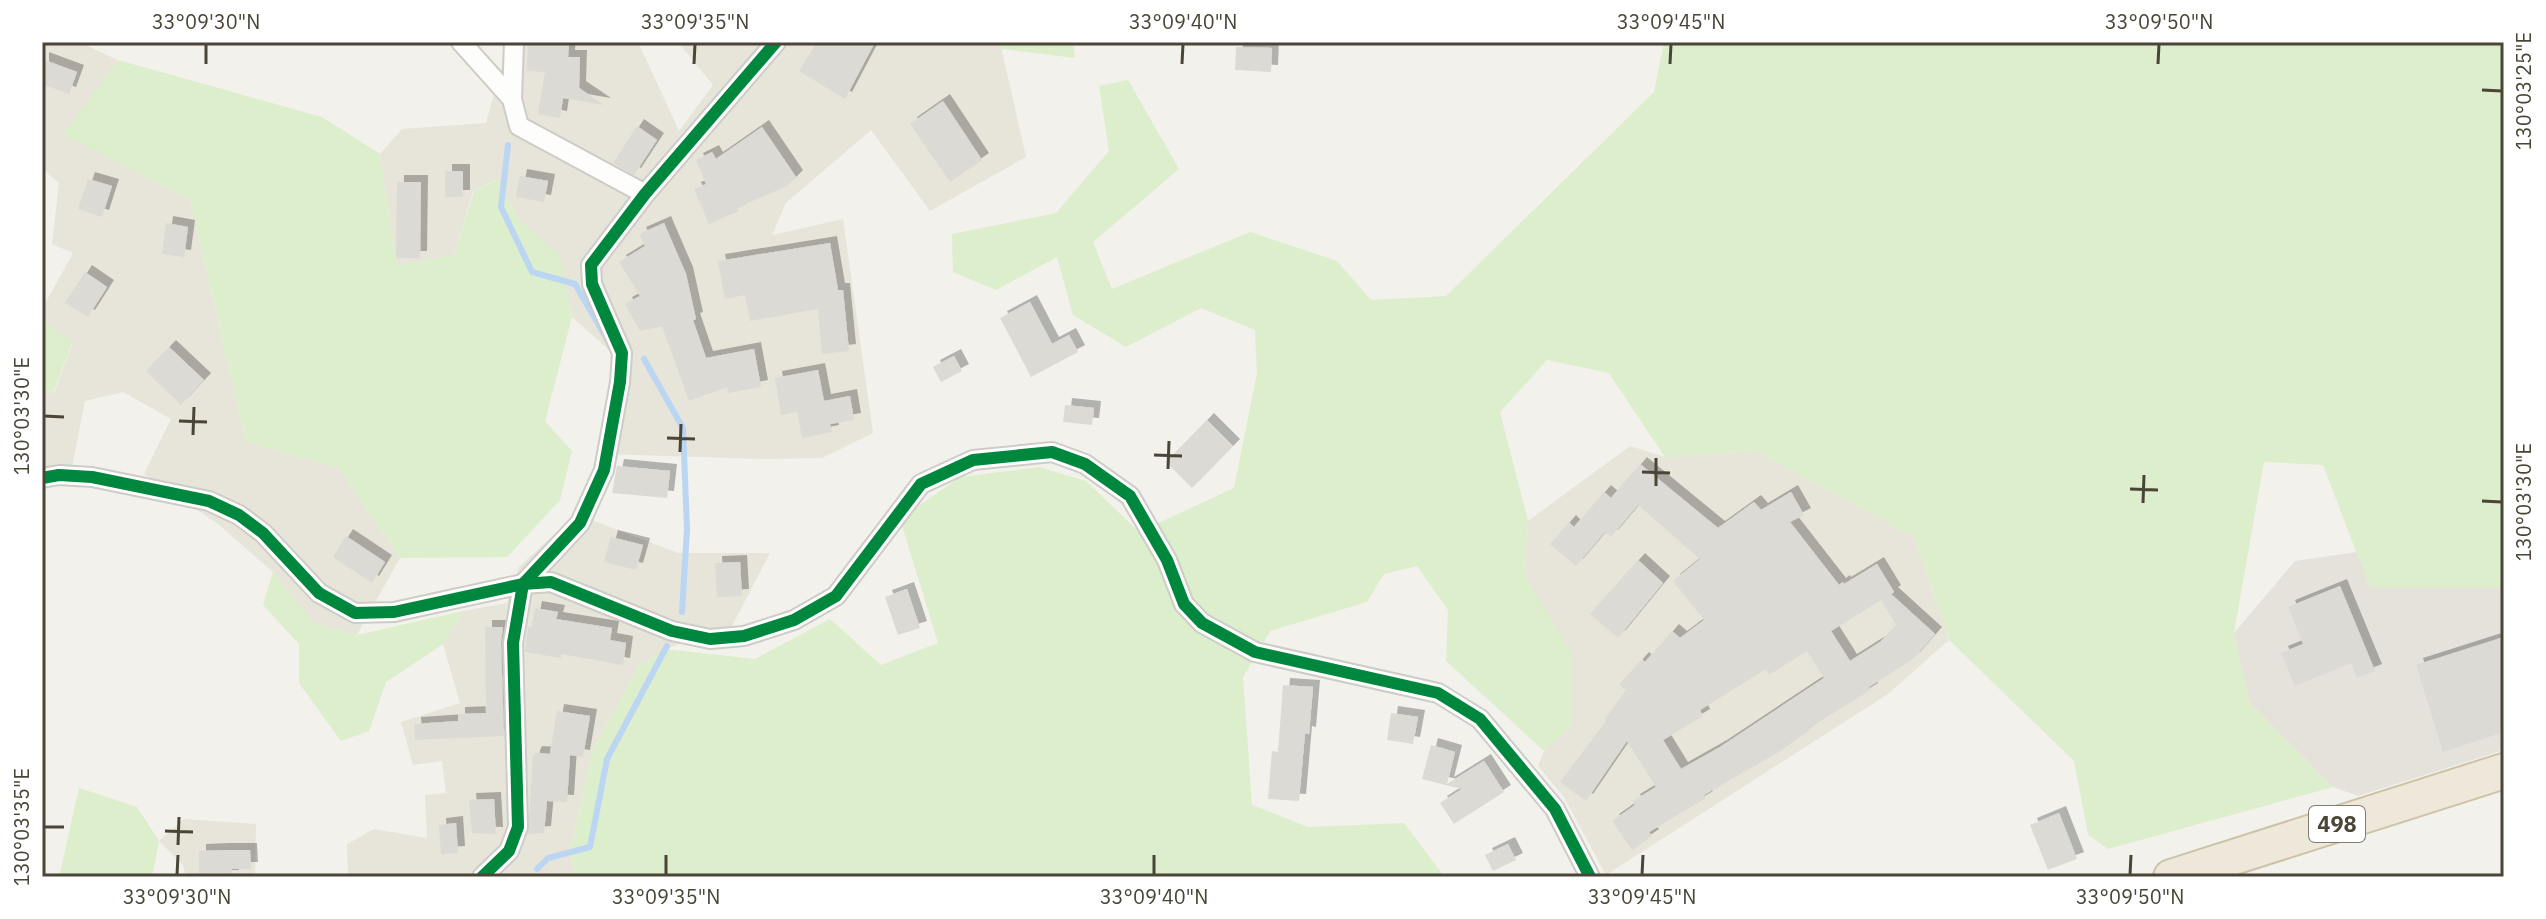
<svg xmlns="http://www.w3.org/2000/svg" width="2546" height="919" viewBox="0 0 2546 919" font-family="'IBM Plex Sans',sans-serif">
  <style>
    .residential { fill: #e7e4d9 }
    .industrial { fill: #e5e2dc }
    .green { fill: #dceecc }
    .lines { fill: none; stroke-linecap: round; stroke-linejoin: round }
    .stream { stroke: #bbd6f2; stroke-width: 6 }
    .building { fill: #dcdad4; fill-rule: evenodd; filter: url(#shadow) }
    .street-casing { stroke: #ceccc6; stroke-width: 22 }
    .highway-casing { stroke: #ccc2a6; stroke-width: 38 }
    .street { stroke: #fdfdfc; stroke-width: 18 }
    .highway { stroke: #ede8da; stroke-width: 34 }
    .cycleway-casing { stroke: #fff; stroke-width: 17 }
    .cycleway { stroke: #00873e; stroke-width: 12 }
    .ticks { fill: none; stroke: #4a4537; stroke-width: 3 }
    .labels { text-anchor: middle; stroke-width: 7; stroke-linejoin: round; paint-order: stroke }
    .shield { fill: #fff; stroke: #807d73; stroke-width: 2 }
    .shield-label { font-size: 22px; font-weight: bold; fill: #4a4537 }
    .neatline { fill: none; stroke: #4a4537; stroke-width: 3 }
    .ticks-label { font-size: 20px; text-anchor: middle; fill: #4a4537 }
  </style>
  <defs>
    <filter id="shadow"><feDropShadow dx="7" dy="-7" stdDeviation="0" flood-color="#0004"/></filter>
  </defs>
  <rect width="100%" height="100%" fill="#f2f1ec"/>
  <g class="residential">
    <polygon points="42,42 79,42 118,60 64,134 190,200 246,442 339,468 400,558 357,635 315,624 273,572 218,524 144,474 171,419 123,392 85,401 72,467 42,491 42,390 54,393 73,342 42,321 42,309 73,253 52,244 59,183 42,168"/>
    <polygon points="504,42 638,42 679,131 713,85 678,42 1000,42 1026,157 930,211 871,130 786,203 772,235 843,219 873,433 822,458 762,459 604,454 617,357 572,317 559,255 521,221 496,180 473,191 454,255 397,265 380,154 402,129 486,123 502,66"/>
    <polygon points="1630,446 1665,457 1756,451 1914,537 1949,640 1888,694 1606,875 1564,797 1538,766 1544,751 1572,724 1525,576 1528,521"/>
    <polygon points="576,514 678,553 770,553 732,626 664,649 639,666 593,749 570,850 575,877 348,877 347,844 374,829 427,838 425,795 446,793 442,761 413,765 401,722 460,703 443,644 463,611 507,603 519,567"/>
    <polygon points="184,819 256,824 255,877 186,877 183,865 159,841"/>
  </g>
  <polygon class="industrial" points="2357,552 2371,588 2504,588 2504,750 2358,796 2333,787 2249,702 2234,633 2295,561"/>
  <g class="green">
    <polygon points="1000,42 1073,42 1075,58 1002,49"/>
    <polygon points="1664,42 2504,42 2504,588 2370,588 2323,465 2264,462 2234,633 2249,702 2333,787 2108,849 2088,835 2074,761 1949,640 1914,537 1756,451 1665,457 1609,373 1547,360 1500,412 1528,521 1525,576 1572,654 1572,724 1544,751 1446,661 1448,610 1417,566 1384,574 1367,602 1270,631 1243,677 1252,805 1308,827 1404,823 1443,875 1441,877 575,877 570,850 593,749 639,666 664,649 755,659 830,619 881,665 938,643 900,519 960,477 1039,467 1086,481 1139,532 1234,488 1257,373 1255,330 1201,308 1126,347 1073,315 1057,257 996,290 953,272 952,234 1056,213 1109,151 1099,86 1128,80 1179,169 1093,242 1112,289 1250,232 1337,261 1371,300 1446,296 1654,92"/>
    <polygon points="118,60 322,117 380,154 397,265 454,255 474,191 497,180 521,221 560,255 572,317 545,421 572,451 560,500 507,557 400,558 339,468 246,442 190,200 63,134"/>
    <polygon points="42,321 73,341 53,393 42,390"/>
    <polygon points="273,572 315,624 357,635 463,611 443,644 386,682 369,731 341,741 299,683 299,644 263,605"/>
    <polygon points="79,788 137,807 159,841 152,877 59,877"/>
  </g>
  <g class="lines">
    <g class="stream">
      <polyline points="508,145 501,207 532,272 575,284 608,341"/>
      <polyline points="644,359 683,428 687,529 682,612"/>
      <polyline points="537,869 548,858 590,847 607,759 667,646"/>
    </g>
  </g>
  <g class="building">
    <polygon points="528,42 569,42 568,57 580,57 579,88 604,105 563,98 560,118 538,114 545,72 527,71"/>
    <polygon points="817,42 875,42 845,99 799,71"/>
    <polygon points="1236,47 1272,48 1271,72 1235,70"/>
    <polygon points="42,59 77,72 69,94 42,84"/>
    <polygon points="943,101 982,160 950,182 910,124"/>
    <polygon points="637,126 657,140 634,175 613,163"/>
    <polygon points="762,127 796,177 787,186 737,208 739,211 709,224 694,189 706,184 696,160 712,152 716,159"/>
    <rect x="445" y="171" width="18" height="26"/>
    <polygon points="520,176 548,181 544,202 516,197"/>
    <polygon points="88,179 112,186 102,217 78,209"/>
    <polygon points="397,182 421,182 420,258 396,258"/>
    <polygon points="166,223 188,227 184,257 162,254"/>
    <polygon points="664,223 686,274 696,319 693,320 706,358 754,349 761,387 728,393 727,387 689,401 662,326 640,331 625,304 640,296 619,262 645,246 639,234"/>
    <polygon points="830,243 838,290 843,290 849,351 822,354 818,309 750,321 745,295 725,299 718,261"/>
    <polygon points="85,272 107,287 88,317 65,303"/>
    <polygon points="1030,302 1052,344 1069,335 1078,352 1031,377 1000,318"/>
    <polygon points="169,347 204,380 181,405 146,371"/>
    <polygon points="954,356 962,371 941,382 933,367"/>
    <polygon points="818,370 824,401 850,396 854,420 830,424 832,432 802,438 797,412 781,415 775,378"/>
    <polygon points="1065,405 1094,408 1092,425 1063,422"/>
    <polygon points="1207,420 1233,446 1192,488 1166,462"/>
    <path d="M1640 464 1718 528 1754 502 1761 510 1791 492 1804 515 1790 522 1839 585 1843 582 1844 584 1877 564 1894 592 1891 594 1935 634 1913 659 1869 687 1871 690 1809 728 1810 730 1777 753 1704 795 1706 798 1649 832 1652 836 1632 850 1612 821 1635 805 1633 801 1656 787 1627 741 1586 801 1560 782 1606 721 1604 720 1626 690 1619 685 1642 659 1645 662 1672 631 1680 638 1704 620 1673 581 1700 559 1638 505 1611 537 1605 532 1576 566 1550 544 1569 522 1574 527 1604 492 1611 498ZM1881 600 1896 625 1880 642 1850 661 1831 631ZM1807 651 1824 678 1720 747 1681 769 1663 740 1703 716 1700 710 1766 669 1769 675Z"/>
    <polygon points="617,466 670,471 667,498 612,493"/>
    <polygon points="346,536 385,562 372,583 333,557"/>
    <polygon points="611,537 643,545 636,570 604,562"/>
    <polygon points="1638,560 1663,583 1618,638 1590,614"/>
    <polygon points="740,562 742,596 717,597 715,563"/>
    <polygon points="2340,586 2375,671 2357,678 2351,663 2295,686 2281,653 2303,644 2288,607"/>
    <polygon points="907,589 920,628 898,635 885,597"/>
    <polygon points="535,608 558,612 556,619 612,628 610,640 626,643 623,665 561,654 561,658 525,652 528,627 531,628"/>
    <polygon points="485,627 503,627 501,643 504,736 415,740 414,724 458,721 458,714 486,713"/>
    <polygon points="2504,637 2504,732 2443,752 2416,665"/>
    <polygon points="1283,685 1313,687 1309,734 1305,733 1299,801 1268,799 1272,751 1278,752"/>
    <polygon points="557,711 590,716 583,757 570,755 567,802 547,801 544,833 528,834 533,757 535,753 550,754 549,759"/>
    <polygon points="1391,713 1418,717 1413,744 1387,740"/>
    <polygon points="1431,745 1455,752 1447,784 1484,761 1504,792 1454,824 1440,803 1462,789 1422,779"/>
    <polygon points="494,799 496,834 472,833 469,800"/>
    <polygon points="2059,813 2077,859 2048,870 2030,825"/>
    <polygon points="456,823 458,853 441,854 439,825"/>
    <polygon points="1508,844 1516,860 1493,871 1485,855"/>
    <polygon points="223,850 250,850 251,869 232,869 232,877 210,877 210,873 199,874 199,851"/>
  </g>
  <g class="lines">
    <g class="street-casing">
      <g id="street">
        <polyline points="461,42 512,99"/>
        <polyline points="514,42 512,99 519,126 645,194"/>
        <polyline points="42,478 59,475 92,477 209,501 239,515 263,533 319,593 355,613 394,612 523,584 551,582 672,631 710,639 744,636 794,620 836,596 921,484 973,460 1052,452 1085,464 1130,496 1167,560 1184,604 1202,623 1255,652 1438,693 1480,719 1555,809 1590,877"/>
        <polyline points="482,877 509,851 518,827 513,643 523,584 580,523 604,470 620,382 622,353 592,284 591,265 645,194 776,42"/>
      </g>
    </g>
    <g class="highway-casing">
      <polyline id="highway" points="2171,877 2504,771"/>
    </g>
    <use href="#street" class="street"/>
    <use href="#highway" class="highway"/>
    <g class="cycleway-casing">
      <g id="cycleway">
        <polyline points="42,478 59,475 92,477 209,501 239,515 263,533 319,593 355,613 394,612 523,584 551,582 672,631 710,639 744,636 794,620 836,596 921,484 973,460 1052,452 1085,464 1130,496 1167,560 1184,604 1202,623 1255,652 1438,693 1480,719 1555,809 1590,877"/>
        <polyline points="482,877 509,851 518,827 513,643 523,584 580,523 604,470 620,382 622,353 592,284 591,265 645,194 776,42"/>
      </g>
    </g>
    <use href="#cycleway" class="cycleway"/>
  </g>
  <path class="ticks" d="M206 64V44M694 64 695 44M1182 64 1183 44M1670 64 1671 44M2158 64 2159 44M2482 90 2502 91M44 416 64 417M179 421 207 422M193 435 194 407M667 438 695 439M680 452 681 424M1154 455 1182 456M1168 469 1169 441M1642 472 1670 473M1656 486V458M2130 489 2158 490M2482 501 2502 502M2143 503 2144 475M44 827H64M165 831 193 832M178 845 179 817M177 875 178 855M666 875V855M1154 875V855M1642 875 1643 855M2130 875 2131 855"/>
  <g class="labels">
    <rect class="shield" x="2309" y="806" width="56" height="36" rx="6"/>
    <g class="shield-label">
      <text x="2337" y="832">498</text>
    </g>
  </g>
  <rect width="2546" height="919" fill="none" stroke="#ffffff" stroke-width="88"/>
  <rect x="44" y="44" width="2458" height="831" class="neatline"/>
  <g class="ticks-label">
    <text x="206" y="29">33°09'30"N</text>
    <text x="695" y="29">33°09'35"N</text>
    <text x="1183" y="29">33°09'40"N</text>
    <text x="1671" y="29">33°09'45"N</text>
    <text x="2159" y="29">33°09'50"N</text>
    <text transform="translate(2524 91) rotate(-90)" y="7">130°03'25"E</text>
    <text transform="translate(22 416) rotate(-90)" y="7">130°03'30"E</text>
    <text transform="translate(2524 502) rotate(-90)" y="7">130°03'30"E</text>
    <text transform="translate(22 827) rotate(-90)" y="7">130°03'35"E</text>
    <text x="177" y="904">33°09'30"N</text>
    <text x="666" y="904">33°09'35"N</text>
    <text x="1154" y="904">33°09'40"N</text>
    <text x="1642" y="904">33°09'45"N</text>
    <text x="2130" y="904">33°09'50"N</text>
  </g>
</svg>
